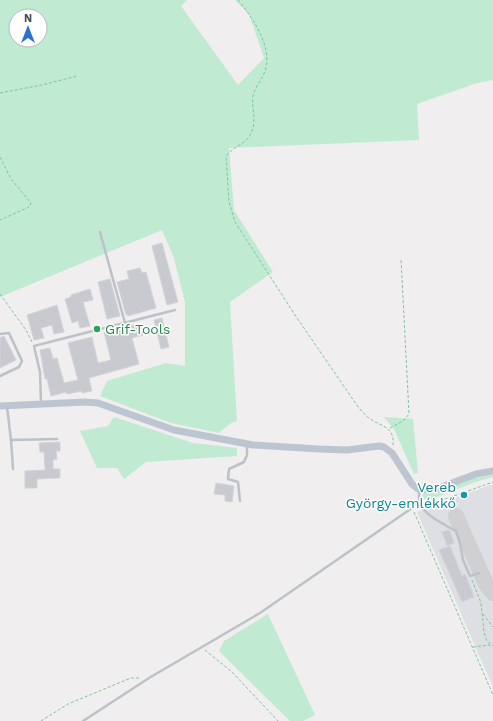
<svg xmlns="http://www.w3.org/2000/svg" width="493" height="721" viewBox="0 0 493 721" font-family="'Work Sans',sans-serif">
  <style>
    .airport { fill: #dddfe2 }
    .green { fill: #c0ead1; fill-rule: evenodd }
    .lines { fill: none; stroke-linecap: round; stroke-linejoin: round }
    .taxiway { stroke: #d0d0d2; stroke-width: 16 }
    .building { fill: #c9cad0; stroke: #d2d4d9 }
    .path { stroke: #7cc4a1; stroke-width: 1; stroke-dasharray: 3 2; stroke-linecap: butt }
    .lane { stroke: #bbc2c9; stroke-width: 2.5 }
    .secondary { stroke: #bdc6d0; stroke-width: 7 }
    .leisure-dot { fill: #2e9e5b; stroke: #fff; stroke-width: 1.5 }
    .culture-dot { fill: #0f9aa8; stroke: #fff; stroke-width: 1.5 }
    .labels { text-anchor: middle; stroke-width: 3; stroke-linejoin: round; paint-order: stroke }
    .leisure-label { font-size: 14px; fill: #27864d; stroke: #fff; text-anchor: start }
    .culture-label { font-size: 14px; fill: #0d838f; stroke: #fff; text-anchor: end }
  </style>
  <rect width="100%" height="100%" fill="#f0eeee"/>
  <polygon class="airport" points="493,484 493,687 417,512"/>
  <g class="green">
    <path d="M0 0H187L181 6 238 85 264 58 249 14 235 0H493V80L477 83 417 104 419 140 229 148 234 210 273 272 230 302 237 421 231 423 219 433 171 423 100 396 107 381 166 363 185 366V302L174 258 162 230 0 297ZM16 16H40V40H16Z"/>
    <polygon points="114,417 193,443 237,448 237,456 146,462 124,479 117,468 97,468 80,431 108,426"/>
    <polygon points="384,417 413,419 418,473 414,474 394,429"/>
    <polygon points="493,475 493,477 475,482 429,500 423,498 423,494 434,493 469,479"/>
    <polygon points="268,614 315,715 303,721 290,721 219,651 224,641"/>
  </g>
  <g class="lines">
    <polyline class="taxiway" points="456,516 486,584 493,593"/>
  </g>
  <g class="building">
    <polygon points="162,243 178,302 167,305 152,246"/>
    <polygon points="140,268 142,273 146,272 156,308 128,316 127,314 126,315 117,282 129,279 127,271"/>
    <polygon points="110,279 120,316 107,319 98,282"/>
    <polygon points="90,289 93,300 83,302 90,326 80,328 78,321 72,323 65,299 71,297 71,295"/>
    <polygon points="57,305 64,332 54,334 52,325 41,328 44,338 34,340 27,315"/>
    <polygon points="162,318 169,347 161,349 154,320"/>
    <polygon points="140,324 143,335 132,338 139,364 89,378 92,391 82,393 82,391 67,394 66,392 51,396 47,379 45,379 44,373 40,350 50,348 53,359 57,358 64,383 78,380 68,343 92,337 98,363 111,360 104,332"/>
    <polygon points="4,336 16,360 0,368 0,338"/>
    <polygon points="60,442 60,451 56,451 57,459 53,460 53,469 60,469 60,478 37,479 37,488 25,488 25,471 45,470 44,452 40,452 39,443"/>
    <polygon points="216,483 234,486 232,502 225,501 225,495 214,494"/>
    <polygon points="448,530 450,531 454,543 447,546 442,532"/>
    <polygon points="450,546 462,576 465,574 474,597 462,602 439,550"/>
  </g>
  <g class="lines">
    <g class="path">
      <path d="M238 0C253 18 273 47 265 71 262 80 255 87 253 96 251 110 258 121 250 135 245 145 231 147 226 157L229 202 235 222 295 315 352 398C357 405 362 413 369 418 381 427 395 426 393 445"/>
      <polyline points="0,93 42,85 77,76"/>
      <polyline points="0,157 11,179 31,203 30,206 27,208 0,220"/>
      <polyline points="0,294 26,330 32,342"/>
      <polyline points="390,428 403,421 409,414 401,259"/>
      <polyline points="426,506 493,482"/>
      <polyline points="414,512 493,695"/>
      <polyline points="472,580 481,603 484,632 486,639 491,645 493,645"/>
      <polyline points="483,614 493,627"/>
      <polyline points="473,647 490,645"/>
      <polyline points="205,650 232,672 278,721"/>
      <polyline points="41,721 68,704 131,678 140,678"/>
    </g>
    <g class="lane">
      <polyline points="100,232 125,323"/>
      <polyline points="0,334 9,333 22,361 19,367 0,376"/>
      <polyline points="41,403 40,372 34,346 175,310"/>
      <polyline points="7,407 11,440 57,439"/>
      <polyline points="11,440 13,469"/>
      <path d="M420 490C413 512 441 522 456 531L460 543 463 560 470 576 479 573"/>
      <polyline points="240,501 238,482 228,479 229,469 244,462 247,455 247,444"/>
      <polyline points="83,721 149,678 260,613 412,508"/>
    </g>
    <polyline class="secondary" points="0,406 85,402 98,403 174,430 253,445 319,449 347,450 379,446 384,447 392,453 412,484 418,489 423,490 436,489 476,474 493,471"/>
  </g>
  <circle class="leisure-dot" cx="97" cy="329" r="4"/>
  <circle class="culture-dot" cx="464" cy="495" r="4"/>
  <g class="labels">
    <g class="leisure-label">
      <text x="105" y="334">Grif-Tools</text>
    </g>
    <g class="culture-label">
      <text x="456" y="492">Vereb<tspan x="456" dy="16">György-emlékkő</tspan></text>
    </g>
  </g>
  <g transform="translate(28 28)"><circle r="19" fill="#ffffff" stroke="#b6b9bd"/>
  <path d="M0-3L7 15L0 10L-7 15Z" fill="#2b71cd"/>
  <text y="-6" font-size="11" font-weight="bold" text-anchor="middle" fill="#485159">N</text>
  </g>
</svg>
